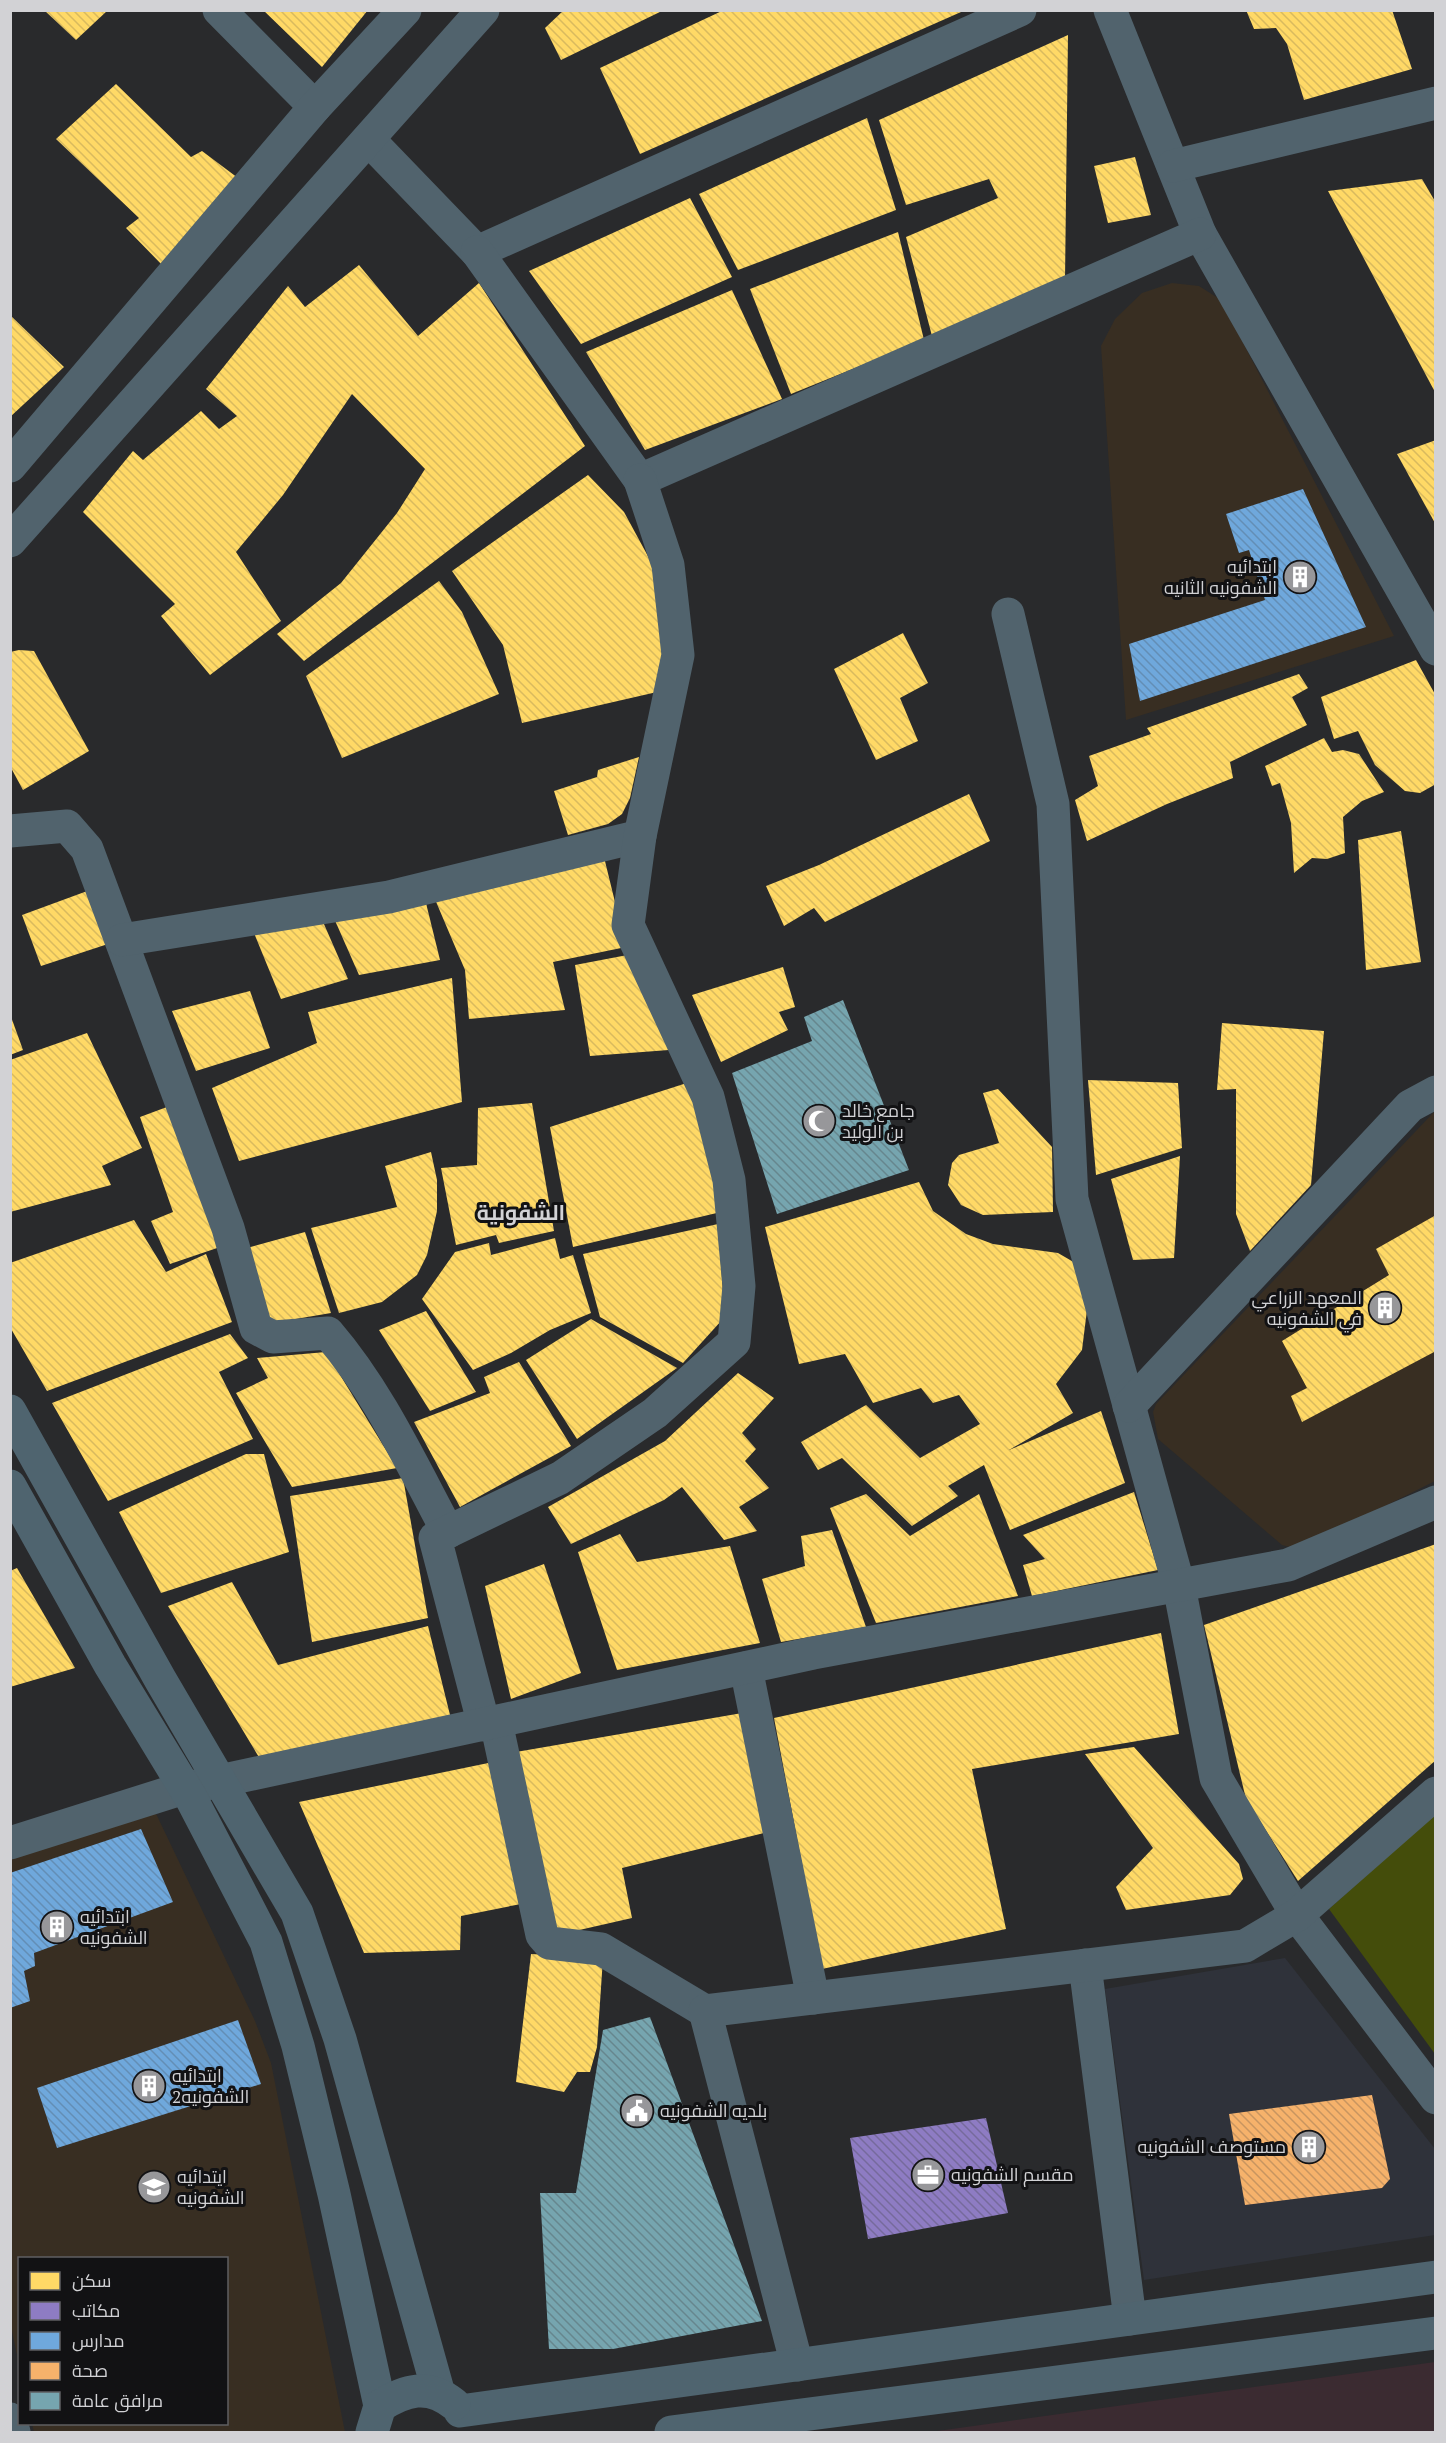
<svg xmlns="http://www.w3.org/2000/svg" width="1446" height="2443" viewBox="0 0 1446 2443" font-family="'PT Serif',Cairo,serif">
  <style>
    .commercial { fill: #3b2b31 }
    .built { fill: #2f323a }
    .education { fill: #382e22 }
    .park { fill: #444d0b }
    .homes { fill: url(#homes-back-hatch) }
    .offices { fill: url(#offices-back-hatch) }
    .schools { fill: url(#schools-back-hatch) }
    .health { fill: url(#health-back-hatch) }
    .public { fill: url(#public-back-hatch) }
    .lines { fill: none; stroke-linecap: round; stroke-linejoin: round }
    .minor { stroke: #51636d; stroke-width: 33 }
    .tertiary { stroke: #51636d; stroke-width: 33 }
    .secondary { stroke: #4f646f; stroke-width: 33 }
    .labels { text-anchor: middle; stroke-width: 6; stroke-linejoin: round; paint-order: stroke }
    .poi-label { font-size: 18px; fill: #d2d2d5; stroke: #121214; text-anchor: start }
    .quarter-label { font-size: 21px; font-weight: bold; fill: #d2d2d5; stroke: #121214 }
  </style>
  <defs>
    <pattern id="homes-back-hatch" width="6" height="6" patternUnits="userSpaceOnUse" patternTransform="scale(1.5)"><rect width="6" height="6" fill="#ffd966"/><path d="M-1 5l2 2M0 0l6 6M5-1l2 2" fill="none" stroke="#d9ba5e"/></pattern>
    <pattern id="offices-back-hatch" width="6" height="6" patternUnits="userSpaceOnUse" patternTransform="scale(1.5)"><rect width="6" height="6" fill="#8e7cc3"/><path d="M-1 5l2 2M0 0l6 6M5-1l2 2" fill="none" stroke="#766a9c"/></pattern>
    <pattern id="schools-back-hatch" width="6" height="6" patternUnits="userSpaceOnUse" patternTransform="scale(1.5)"><rect width="6" height="6" fill="#6fa8dc"/><path d="M-1 5l2 2M0 0l6 6M5-1l2 2" fill="none" stroke="#638eb5"/></pattern>
    <pattern id="health-back-hatch" width="6" height="6" patternUnits="userSpaceOnUse" patternTransform="scale(1.5)"><rect width="6" height="6" fill="#f6b26b"/><path d="M-1 5l2 2M0 0l6 6M5-1l2 2" fill="none" stroke="#c89560"/></pattern>
    <pattern id="public-back-hatch" width="6" height="6" patternUnits="userSpaceOnUse" patternTransform="scale(1.5)"><rect width="6" height="6" fill="#76a5af"/><path d="M-1 5l2 2M0 0l6 6M5-1l2 2" fill="none" stroke="#66868e"/></pattern>
  </defs>
  <rect width="100%" height="100%" fill="#292a2c"/>
  <polygon class="commercial" points="1435,2362 1435,2432 930,2432 995,2423"/>
  <polygon class="built" points="1285,1958 1435,2149 1435,2235 1144,2280 1105,1989"/>
  <g class="education">
    <polygon points="1172,283 1199,286 1221,300 1394,636 1126,720 1101,346 1115,319 1142,293"/>
    <polygon points="1435,1111 1435,1481 1309,1544 1294,1548 1282,1545 1158,1439 1153,1412 1156,1404"/>
    <polygon points="149,1799 255,2021 271,2063 345,2432 34,2432 32,2424 226,2424 226,2258 20,2258 19,2364 10,2322 10,1843"/>
  </g>
  <polygon class="park" points="1435,1814 1435,2054 1329,1909"/>
  <g class="homes">
    <polygon points="44,10 108,10 76,40"/>
    <polygon points="263,10 368,10 322,67"/>
    <polygon points="564,10 664,10 561,60 545,28"/>
    <polygon points="724,10 960,10 961,12 640,154 600,68"/>
    <polygon points="1246,10 1392,10 1412,69 1304,100 1287,44 1276,28 1254,29"/>
    <polygon points="1068,35 1065,280 932,336 906,237 998,198 989,179 906,205 879,120"/>
    <polygon points="116,84 191,157 202,151 238,178 165,268 126,228 139,218 56,139"/>
    <polygon points="867,118 896,210 738,270 699,194"/>
    <polygon points="1135,157 1151,215 1108,223 1094,166"/>
    <polygon points="1422,179 1436,203 1436,394 1328,191"/>
    <polygon points="690,198 732,277 581,344 529,271"/>
    <polygon points="898,232 924,340 791,394 750,289"/>
    <polygon points="359,265 418,336 479,283 585,446 304,661 277,634 341,583 397,513 425,469 352,394 283,495 236,552 281,621 210,675 161,616 175,604 83,512 133,451 143,460 201,411 219,429 237,416 206,389 288,286 305,307"/>
    <polygon points="732,290 782,399 645,450 586,352"/>
    <polygon points="10,315 64,367 10,417"/>
    <polygon points="1436,440 1436,525 1397,454"/>
    <polygon points="588,475 624,512 656,571 664,661 657,692 522,723 503,645 452,571"/>
    <polygon points="439,581 462,612 499,694 342,758 306,676"/>
    <polygon points="903,633 928,683 900,698 918,741 876,760 834,669"/>
    <polygon points="19,650 34,651 89,751 23,790 10,766 10,652"/>
    <polygon points="1416,660 1436,696 1436,784 1420,793 1405,791 1375,765 1358,731 1334,739 1321,697"/>
    <polygon points="1299,674 1308,688 1292,697 1307,725 1230,762 1233,778 1167,804 1087,841 1075,800 1098,786 1089,756 1151,734 1147,728"/>
    <polygon points="1324,738 1332,752 1343,750 1359,754 1384,792 1362,801 1343,817 1345,853 1327,859 1312,858 1294,873 1291,823 1280,783 1272,786 1265,766"/>
    <polygon points="639,757 630,798 622,814 608,824 568,835 554,791 597,777 598,770"/>
    <polygon points="969,794 990,841 825,922 814,908 784,926 766,886 819,865"/>
    <polygon points="1401,831 1421,962 1366,970 1358,840"/>
    <polygon points="603,853 626,947 553,962 565,1010 469,1019 465,970 434,897"/>
    <polygon points="90,890 111,943 41,966 22,915"/>
    <polygon points="425,899 440,960 359,975 333,916"/>
    <polygon points="320,915 348,979 281,999 252,928"/>
    <polygon points="638,953 682,1049 590,1056 575,965"/>
    <polygon points="783,967 795,1007 779,1012 788,1030 721,1062 692,995"/>
    <polygon points="452,978 462,1102 239,1161 212,1088 317,1043 308,1012"/>
    <polygon points="250,991 270,1048 196,1071 172,1011"/>
    <polygon points="10,1014 23,1050 10,1055"/>
    <polygon points="1222,1023 1324,1031 1311,1185 1250,1251 1236,1214 1236,1089 1217,1090"/>
    <polygon points="87,1033 142,1148 102,1166 111,1185 10,1212 10,1060"/>
    <polygon points="1088,1080 1178,1083 1182,1148 1096,1175"/>
    <polygon points="693,1081 721,1212 573,1247 550,1127"/>
    <polygon points="998,1089 1052,1147 1053,1212 983,1215 961,1205 948,1185 952,1163 959,1155 999,1143 983,1093"/>
    <polygon points="532,1103 554,1231 499,1243 496,1235 456,1245 441,1168 477,1165 478,1108"/>
    <polygon points="175,1104 223,1246 170,1264 151,1221 173,1212 140,1117"/>
    <polygon points="431,1152 437,1180 437,1211 427,1255 417,1275 382,1302 339,1313 311,1228 397,1207 385,1166"/>
    <polygon points="1180,1156 1174,1258 1133,1260 1111,1179"/>
    <polygon points="919,1182 933,1211 966,1234 993,1244 1058,1253 1077,1264 1088,1302 1082,1350 1056,1384 1073,1413 1009,1450 1101,1411 1125,1483 1010,1530 984,1465 948,1486 958,1496 912,1526 842,1458 818,1470 801,1442 866,1405 920,1458 980,1424 959,1395 933,1403 921,1388 873,1403 845,1354 799,1364 765,1227"/>
    <polygon points="1436,1215 1436,1351 1302,1422 1291,1396 1307,1388 1282,1341 1389,1275 1376,1249"/>
    <polygon points="134,1220 166,1272 206,1254 232,1322 47,1391 10,1327 10,1263"/>
    <polygon points="718,1224 723,1293 722,1320 683,1363 600,1317 583,1254"/>
    <polygon points="305,1232 331,1313 266,1324 247,1248"/>
    <polygon points="555,1238 560,1259 573,1255 591,1313 550,1330 511,1353 473,1370 422,1299 455,1252 489,1243 491,1255"/>
    <polygon points="426,1311 476,1392 430,1411 379,1330"/>
    <polygon points="591,1319 677,1368 577,1439 526,1360"/>
    <polygon points="230,1334 248,1358 219,1372 253,1439 108,1501 52,1403"/>
    <polygon points="326,1352 397,1468 292,1487 236,1393 268,1378 257,1358"/>
    <polygon points="519,1362 571,1446 460,1507 414,1422 490,1393 484,1377"/>
    <polygon points="738,1373 774,1398 742,1433 756,1449 745,1461 769,1488 739,1507 757,1531 724,1540 682,1487 664,1500 571,1544 548,1507 665,1441"/>
    <polygon points="246,1454 264,1454 289,1552 161,1593 119,1512"/>
    <polygon points="403,1478 428,1618 312,1642 290,1496"/>
    <polygon points="1134,1492 1158,1570 1032,1596 1023,1565 1045,1559 1023,1535"/>
    <polygon points="866,1494 910,1536 979,1494 1018,1596 876,1623 830,1508"/>
    <polygon points="832,1530 866,1627 781,1642 762,1579 805,1566 801,1536"/>
    <polygon points="620,1534 637,1562 730,1546 760,1643 617,1670 578,1552"/>
    <polygon points="1436,1544 1436,1760 1298,1881 1246,1799 1204,1625"/>
    <polygon points="544,1564 581,1673 511,1699 485,1586"/>
    <polygon points="17,1568 75,1668 10,1687 10,1571"/>
    <polygon points="232,1582 278,1665 428,1626 451,1719 260,1759 168,1606"/>
    <polygon points="1161,1633 1179,1734 972,1769 1006,1929 822,1969 774,1718"/>
    <polygon points="748,1712 772,1831 622,1868 632,1918 553,1936 516,1752"/>
    <polygon points="1134,1747 1239,1864 1243,1879 1230,1895 1126,1910 1116,1887 1153,1848 1085,1754"/>
    <polygon points="498,1761 526,1903 461,1916 460,1950 364,1953 299,1802"/>
    <polygon points="531,1954 603,1958 597,2047 590,2072 577,2072 564,2092 516,2082"/>
  </g>
  <polygon class="offices" points="986,2118 1008,2213 868,2239 850,2138"/>
  <g class="schools">
    <polygon points="1303,489 1366,627 1140,701 1129,644 1265,600 1249,550 1239,553 1226,514"/>
    <polygon points="141,1829 173,1902 34,1953 35,1966 24,1971 30,2001 10,2008 10,1873"/>
    <polygon points="238,2020 261,2084 57,2148 37,2088"/>
  </g>
  <polygon class="health" points="1372,2095 1390,2179 1382,2188 1245,2205 1229,2114"/>
  <g class="public">
    <polygon points="843,1000 909,1170 777,1214 732,1073 812,1041 804,1017"/>
    <polygon points="650,2017 762,2321 613,2349 549,2349 540,2193 576,2193 603,2030"/>
  </g>
  <g class="lines">
    <g class="minor">
      <polyline points="219,10 315,107"/>
      <polyline points="1110,10 1200,234 1436,649"/>
      <polyline points="369,140 477,252 1020,10"/>
      <polyline points="1173,166 1436,103"/>
      <polyline points="477,252 640,480 1200,234"/>
      <polyline points="1008,614 1053,804 1072,1199 1179,1586 1216,1778 1297,1915 1436,2098"/>
      <path d="M10 831 67 826 87 849 228 1228 256 1328 273 1337 328 1333C378 1391 412 1465 448 1532"/>
      <polyline points="122,940 389,897 640,836"/>
      <polyline points="1129,1406 1410,1106 1436,1092"/>
      <polyline points="746,1668 813,1998"/>
      <polyline points="496,1722 542,1935 549,1943 601,1949 705,2011"/>
      <polyline points="484,1725 435,1538 560,1478 655,1413 734,1342 739,1286 729,1180 708,1097 628,925 640,836 678,655 668,565 640,480"/>
      <polyline points="192,1787 813,1653 1288,1565 1436,1502"/>
      <polyline points="1085,1965 1130,2319"/>
      <polyline points="797,2365 705,2011 1245,1946 1297,1915 1436,1793"/>
      <polyline points="10,2419 14,2432"/>
    </g>
    <g class="tertiary">
      <polyline points="10,466 315,107 405,10"/>
      <polyline points="10,541 483,10"/>
      <polyline points="10,1843 184,1788"/>
    </g>
    <g class="secondary">
      <polyline points="10,1411 160,1679 297,1913 340,2039 439,2394"/>
      <polyline points="10,1486 110,1665 191,1798 266,1942 298,2046 334,2194 380,2406"/>
      <polyline points="460,2411 1436,2277"/>
      <path d="M372 2432 380 2406C405 2390 428 2383 454 2404"/>
      <polyline points="671,2432 1436,2333"/>
    </g>
  </g>
  <defs>
    <g id="building-disc" transform="scale(1.725)"><circle r="9.5" fill="#97979a" stroke="#121214"/><path d="M-4-6H4V6H1V3H-1V6H-4ZM-2.5-4.3h1.7v1.8h-1.7ZM.8-4.3h1.7v1.8H.8ZM-2.5-1h1.7V.8h-1.7ZM.8-1h1.7V.8H.8Z" fill="#fff"/></g>
    <g id="mosque-disc" transform="scale(1.725)"><circle r="9.5" fill="#97979a" stroke="#121214"/><path d="M3.5-4.9A6 6 0 1 0 3.5 4.9A5 5 0 1 1 3.5-4.9Z" fill="#fff"/></g>
    <g id="civic-disc" transform="scale(1.725)"><circle r="9.5" fill="#97979a" stroke="#121214"/><path d="M-.6-6.5H3V-4.5H.6V-3L4-1V1h2V6H-6V1h2V-1L-.6-3ZM-1.2 2.5V6h2.4V2.5Z" fill="#fff"/></g>
    <g id="office-disc" transform="scale(1.725)"><circle r="9.5" fill="#97979a" stroke="#121214"/><path d="M-6-3h4V-5.5h4V-3h4V5H-6ZM-1-4.5V-3h2v-1.5ZM-6 0V1H6V0Z" fill="#fff"/></g>
    <g id="school-disc" transform="scale(1.725)"><circle r="9.5" fill="#97979a" stroke="#121214"/><path d="M0-5L7-2L0 1L-7-2ZM-4 1L0 2.5L4 1V4Q0 6-4 4Z" fill="#fff"/></g>
  </defs>
  <g fill-rule="evenodd">
    <use href="#building-disc" x="1300" y="577"/>
    <use href="#mosque-disc" x="819" y="1121"/>
    <use href="#building-disc" x="1385" y="1308"/>
    <use href="#building-disc" x="57" y="1927"/>
    <use href="#building-disc" x="149" y="2086"/>
    <use href="#civic-disc" x="637" y="2111"/>
    <use href="#building-disc" x="1309" y="2147"/>
    <use href="#office-disc" x="928" y="2175"/>
    <use href="#school-disc" x="154" y="2187"/>
  </g>
  <g class="labels">
    <g class="poi-label">
      <text x="1277" y="573" text-anchor="end">ابتدائيه<tspan x="1277" dy="21">الشفونيه الثانيه</tspan></text>
      <text x="842" y="1117">جامع خالد<tspan x="842" dy="21">بن الوليد</tspan></text>
      <text x="1362" y="1304" text-anchor="end">المعهد الزراعي<tspan x="1362" dy="21">في الشفونيه</tspan></text>
      <text x="80" y="1923">ابتدائيه<tspan x="80" dy="21">الشفونيه</tspan></text>
      <text x="172" y="2082">ابتدائيه<tspan x="172" dy="21">الشفونيه2</tspan></text>
      <text x="660" y="2117">بلديه الشفونيه</text>
      <text x="1286" y="2153" text-anchor="end">مستوصف الشفونيه</text>
      <text x="951" y="2181">مقسم الشفونيه</text>
      <text x="177" y="2183">ايتدائيه<tspan x="177" dy="21">الشفونيه</tspan></text>
    </g>
    <g class="quarter-label">
      <text x="521" y="1220">الشفونية</text>
    </g>
  </g>
  <rect width="1446" height="2443" fill="none" stroke="#d2d2d5" stroke-width="24"/>
  <rect x="18" y="2257" width="210" height="168" fill="#121214" stroke="#5f5f61" stroke-width="1.5"/>
  <rect x="30" y="2272" width="30" height="18" fill="#ffd966" stroke="#5f5f61" stroke-width="1.5"/>
  <text x="72" y="2287" font-size="18" fill="#d2d2d5">سكن</text>
  <rect x="30" y="2302" width="30" height="18" fill="#8e7cc3" stroke="#5f5f61" stroke-width="1.5"/>
  <text x="72" y="2317" font-size="18" fill="#d2d2d5">مكاتب</text>
  <rect x="30" y="2332" width="30" height="18" fill="#6fa8dc" stroke="#5f5f61" stroke-width="1.5"/>
  <text x="72" y="2347" font-size="18" fill="#d2d2d5">مدارس</text>
  <rect x="30" y="2362" width="30" height="18" fill="#f6b26b" stroke="#5f5f61" stroke-width="1.5"/>
  <text x="72" y="2377" font-size="18" fill="#d2d2d5">صحة</text>
  <rect x="30" y="2392" width="30" height="18" fill="#76a5af" stroke="#5f5f61" stroke-width="1.5"/>
  <text x="72" y="2407" font-size="18" fill="#d2d2d5">مرافق عامة</text>
</svg>
